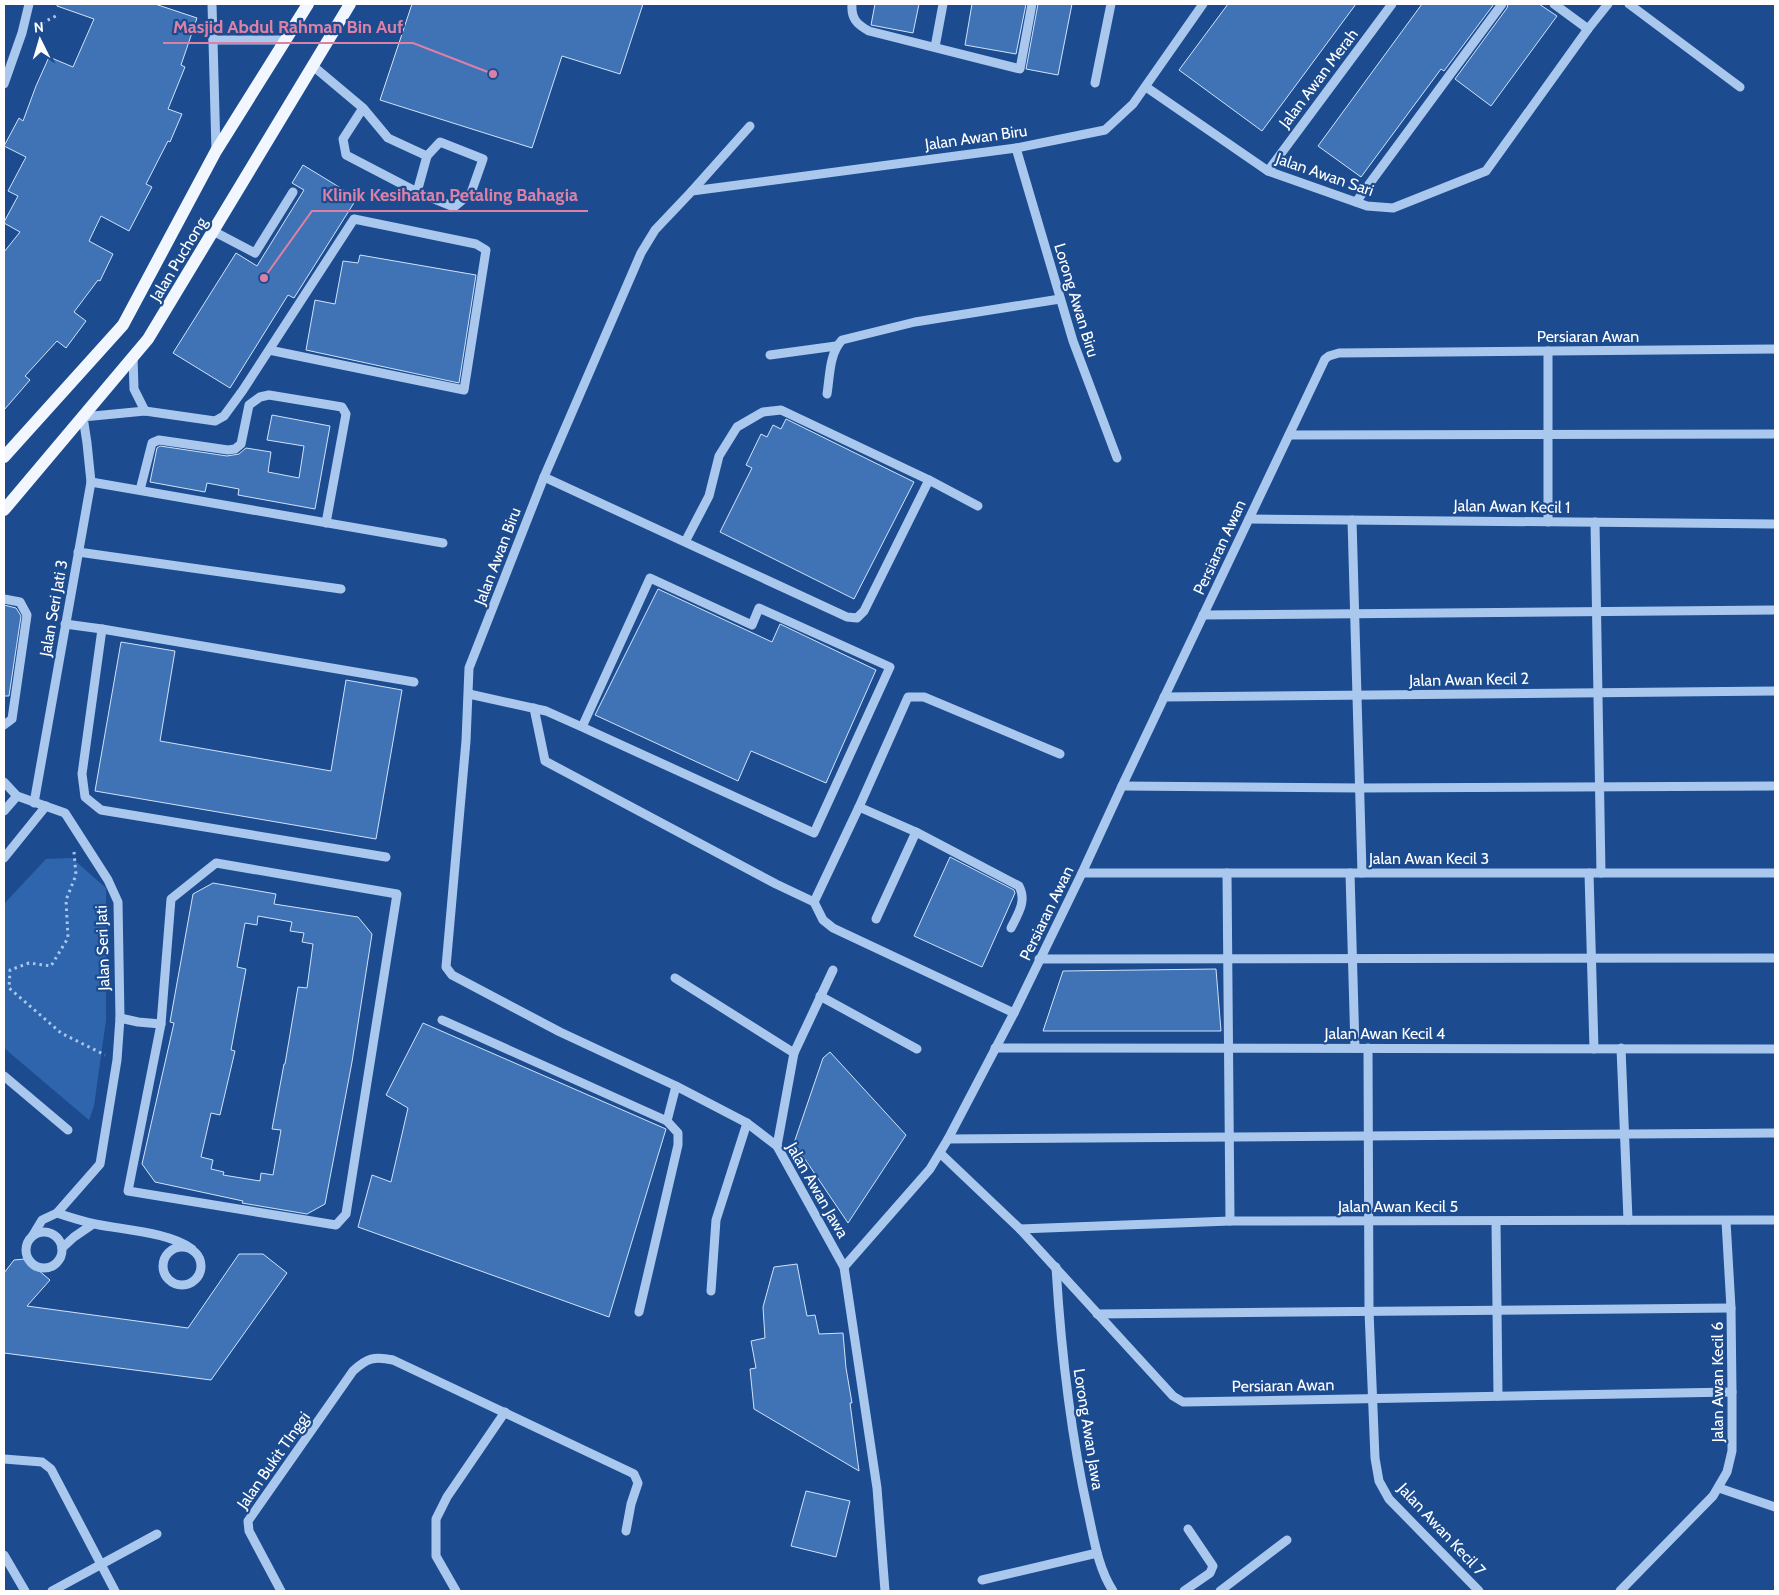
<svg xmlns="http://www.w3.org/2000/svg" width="1779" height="1595" viewBox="0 0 1779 1595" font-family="Cabin,sans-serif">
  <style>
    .green { fill: #2f65ad }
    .building { fill: #4073b5; stroke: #d0e2fa; fill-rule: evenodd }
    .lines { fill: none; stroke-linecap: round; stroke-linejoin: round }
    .path { stroke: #aac8ee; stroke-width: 3; stroke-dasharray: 2.5 4; stroke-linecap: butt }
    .minor { stroke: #aac8ee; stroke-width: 9 }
    .major { stroke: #f1f6ff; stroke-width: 12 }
    .labels { text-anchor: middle; stroke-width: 4.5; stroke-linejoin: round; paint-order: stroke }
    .street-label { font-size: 16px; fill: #fff; stroke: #1c4c8f }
    .leader { fill: none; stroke: #dd80a5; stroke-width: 2 }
    .callout-dot { fill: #dd80a5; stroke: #1c4c8f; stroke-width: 2 }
    .callout-label { font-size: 18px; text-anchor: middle; font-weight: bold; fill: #dd80a5; stroke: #1c4c8f; stroke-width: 4.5; stroke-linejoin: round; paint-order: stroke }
  </style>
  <rect width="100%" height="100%" fill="#1c4c8f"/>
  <polygon class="green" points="72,858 106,888 106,1020 94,1106 89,1120 4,1048 4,904 46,859"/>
  <g class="building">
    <polygon points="57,4 155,4 197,18 181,65 185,67 168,109 182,114 170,142 168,141 146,184 152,187 129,231 101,216 89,241 113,254 100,281 98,280 74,312 86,321 66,348 57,341 25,376 30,380 4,410 4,252 20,232 4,223 4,222 18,196 8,191 26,157 4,146 19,118 23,121 36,86 49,57 73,67 94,19 57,6"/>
    <polygon points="412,4 643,4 620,74 562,56 532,148 380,100"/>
    <polygon points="875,4 919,4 913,33 871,25"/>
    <polygon points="972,4 1026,4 1016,54 965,45"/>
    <polygon points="1038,4 1072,4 1058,75 1026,69"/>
    <polygon points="1228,4 1356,4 1262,131 1179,70"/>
    <polygon points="1422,4 1494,4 1444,71 1441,69 1361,177 1318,146"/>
    <polygon points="1508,4 1539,4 1557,16 1491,106 1455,79 1507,8"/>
    <polygon points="303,165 357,198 294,298 288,295 230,388 173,353 236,253 257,266 304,190 292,183"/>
    <polygon points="360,255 476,275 459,383 306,350 315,300 335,304 343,261 358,263"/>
    <polygon points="272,415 330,426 315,509 238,495 239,489 207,483 205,492 150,482 157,448 160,446 227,456 239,454 246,448 271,452 268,472 299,478 304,446 267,440"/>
    <polygon points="786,419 914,482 854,599 720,532 752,468 746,465 761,434 767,437 773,425 781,429"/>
    <polygon points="658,589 772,642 780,624 876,670 826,783 751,751 738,781 595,715"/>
    <polygon points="4,605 16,608 21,616 9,696 4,696"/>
    <polygon points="121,642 175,651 160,741 331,771 346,680 402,690 376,839 95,791"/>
    <polygon points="950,857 1014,890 1015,893 982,967 914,936"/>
    <path d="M213 883 276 894 274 904 358 917 372 934 352 1062 325 1204 307 1214 242 1203 243 1201 155 1182 142 1164 174 1023 170 1022 193 894ZM258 916 292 922 290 931 304 933 302 942 313 944 307 988 298 987 285 1064H284L272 1129 281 1130 273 1175 261 1173 260 1181 223 1175 224 1172 211 1169 213 1160 201 1157 211 1113 220 1115 235 1051 231 1050 246 969 237 967 245 923 257 925Z"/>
    <polygon points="1216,969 1221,1031 1043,1031 1063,971"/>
    <polygon points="423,1023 666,1129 609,1317 358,1227 372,1175 391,1182 408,1108 386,1095"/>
    <polygon points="830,1052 906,1135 848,1223 794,1143 823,1058"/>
    <polygon points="239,1254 263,1254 287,1273 211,1380 4,1353 4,1273 14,1260 25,1259 50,1280 27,1306 188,1328"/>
    <polygon points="797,1264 807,1316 815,1315 819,1334 843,1333 846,1368 852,1403 850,1403 859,1471 754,1409 750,1369 756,1368 751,1341 765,1338 763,1307 774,1267"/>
    <polygon points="806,1491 850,1501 836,1557 791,1546"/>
  </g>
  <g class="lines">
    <g class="path">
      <polyline points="36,26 58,15"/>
      <polyline points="74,852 76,875 66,900 68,938 51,966 29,963 10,970 9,988 61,1033 105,1055"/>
    </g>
    <g class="minor">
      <polyline points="212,4 216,151"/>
      <path d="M852 4C851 18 856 24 869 31L1020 69 1032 4"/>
      <polyline points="1554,4 1588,29"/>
      <polyline points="1629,4 1740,87"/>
      <polyline points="213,40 286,40"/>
      <polyline points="935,47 943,4"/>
      <polyline points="313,66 363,108 388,138 427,156 440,142 483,159 471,193 454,207 417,192 346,155 343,139 363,108"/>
      <polyline points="1095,83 1111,4"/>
      <polyline points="4,84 22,33 29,4"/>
      <polyline points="1146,87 1268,171 1367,206 1393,208 1486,171 1588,29 1608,4"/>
      <polyline points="1016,148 1073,341 1117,458"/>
      <polyline points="1268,171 1392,4"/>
      <polyline points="692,191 750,126"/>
      <polyline points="417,192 427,156"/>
      <polyline points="1356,202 1502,4"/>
      <polyline points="213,231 255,253 293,192"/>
      <polyline points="1548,351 1548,522"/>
      <polyline points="770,355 836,346"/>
      <polyline points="133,357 134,389 145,411"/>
      <path d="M827 394C830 376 829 354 842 340L915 322 1060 299"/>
      <polyline points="1289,435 1775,434"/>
      <polyline points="544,477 847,617 857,618 864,611 929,480 781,410 763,412 737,427 719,456 709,496 685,542"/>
      <polyline points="929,480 978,506"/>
      <polyline points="91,482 443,543"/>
      <polyline points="140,490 152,443 159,440 228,450 235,449 241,444 249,405 260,397 269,395 342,407 346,414 326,523"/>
      <polyline points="1249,519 1775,524"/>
      <polyline points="1352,520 1362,873"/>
      <polyline points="1595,522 1601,873"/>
      <polyline points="78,552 341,589"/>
      <polyline points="4,599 20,602 27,615 12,719 4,725"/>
      <polyline points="1203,615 1775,610"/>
      <polyline points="65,624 102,629 414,682"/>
      <polyline points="102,629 82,774 85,797 101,810 386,857"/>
      <polyline points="469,694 546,711 582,727 814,833 890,667 759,608 752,625 650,578 582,727"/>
      <polyline points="1164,697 1775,691"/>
      <polyline points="534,708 545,761 776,884 814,902 823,920 833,928 1014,1013"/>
      <polyline points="4,782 17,796 65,813 108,880 118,902 120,1018 117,1060 100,1164 57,1213 42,1220 33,1235"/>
      <polyline points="1122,786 1360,788 1775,786"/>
      <polyline points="34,803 91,482 87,443 83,417 145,411 215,421 224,416 243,390 354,219 476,244 486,250 464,390 269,350"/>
      <polyline points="859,807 908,697 924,697 1060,754"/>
      <polyline points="4,811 17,796"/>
      <polyline points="4,858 46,806"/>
      <polygon points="216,863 397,894 346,1214 336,1225 128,1191 161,1024 171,899"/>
      <polyline points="1082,873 1775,873"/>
      <polyline points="1227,873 1230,1221"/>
      <polyline points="1350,873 1355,1048"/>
      <polyline points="1589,873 1594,1049"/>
      <path d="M814 902 859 807 916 832 1019 886C1027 901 1018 914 1011 928"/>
      <polyline points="876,919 916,832"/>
      <polyline points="1039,959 1775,958"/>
      <polyline points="675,978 794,1053"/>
      <polyline points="820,996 917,1049"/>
      <polyline points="120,1018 138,1022 161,1024"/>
      <polyline points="442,1020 667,1121"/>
      <polyline points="995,1048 1775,1049"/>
      <polyline points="1368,1048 1369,1311 1375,1458 1379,1481 1389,1499 1479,1591"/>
      <polyline points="1621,1048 1628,1220"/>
      <polyline points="4,1076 68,1130"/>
      <polyline points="948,1139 1775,1133"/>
      <polyline points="777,1146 794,1053 833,970"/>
      <polyline points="940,1153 1020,1229 1173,1396 1183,1402 1732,1392"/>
      <path d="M57 1213C69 1217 82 1221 95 1224 123 1230 169 1232 192 1249"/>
      <polyline points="1496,1221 1498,1396"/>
      <polyline points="1020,1229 1230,1221 1775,1220"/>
      <circle cx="44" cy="1250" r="18"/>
      <circle cx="182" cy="1266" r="19"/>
      <polyline points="62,1248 74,1237 93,1224"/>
      <polyline points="844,1267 930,1169 948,1139 1014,1013 1082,873 1122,786 1325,359 1329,356 1339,353 1775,349"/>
      <path d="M1056 1267C1061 1350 1070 1431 1088 1512 1094 1539 1098 1568 1113 1591"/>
      <polyline points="711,1291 716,1220 747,1123"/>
      <polyline points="639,1312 678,1145 678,1133 667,1121 676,1086"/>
      <polyline points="1097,1314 1731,1308"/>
      <polyline points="4,1459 42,1462 51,1469 115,1591"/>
      <polyline points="1719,1488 1775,1507"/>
      <polyline points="4,1555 25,1591"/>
      <polyline points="982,1580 1097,1553"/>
      <polyline points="52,1591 157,1534"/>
      <path d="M281 1591 249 1531 248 1521 353 1371C367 1358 374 1356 393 1360L630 1472 634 1474 638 1483 631 1504 626 1531"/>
      <polyline points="456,1591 436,1556 436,1519 447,1497 505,1412"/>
      <polyline points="885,1591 877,1488 844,1267 777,1146 747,1123 676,1086 560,1032 452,975 446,967 466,741 469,668 544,477 641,253 655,230 692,191 1016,148 1105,130 1133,104 1203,4"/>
      <polyline points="1184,1591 1210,1573 1213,1566 1188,1529"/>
      <polyline points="1220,1591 1287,1540"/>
      <polyline points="1620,1591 1713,1496 1727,1472 1732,1451 1732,1392 1731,1308 1726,1221"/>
    </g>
    <g class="major">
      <polyline points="4,457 123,325 216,151 308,4"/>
      <polyline points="4,510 148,339 350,4"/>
    </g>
  </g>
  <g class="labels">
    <g class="street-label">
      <text transform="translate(1318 78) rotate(-53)" y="6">Jalan Awan Merah</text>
      <text transform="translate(976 137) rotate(-8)" y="6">Jalan Awan Biru</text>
      <text transform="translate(1325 174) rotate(19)" y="6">Jalan Awan Sari</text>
      <text transform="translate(178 259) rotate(-59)" y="6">Jalan Puchong</text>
      <text transform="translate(1077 300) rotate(73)" y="6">Lorong Awan Biru</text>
      <text x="1588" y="342">Persiaran Awan</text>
      <text transform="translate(1512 506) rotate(1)" y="6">Jalan Awan Kecil 1</text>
      <text transform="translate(1219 547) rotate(-65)" y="6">Persiaran Awan</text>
      <text transform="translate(497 556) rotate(-69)" y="6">Jalan Awan Biru</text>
      <text transform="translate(53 608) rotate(-80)" y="6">Jalan Seri Jati 3</text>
      <text transform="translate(1469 679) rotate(-1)" y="6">Jalan Awan Kecil 2</text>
      <text x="1429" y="864">Jalan Awan Kecil 3</text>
      <text transform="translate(1046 913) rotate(-64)" y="6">Persiaran Awan</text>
      <text transform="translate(102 948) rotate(-92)" y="6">Jalan Seri Jati</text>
      <text x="1385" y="1039">Jalan Awan Kecil 4</text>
      <text transform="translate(818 1190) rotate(60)" y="6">Jalan Awan Jawa</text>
      <text x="1398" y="1212">Jalan Awan Kecil 5</text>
      <text transform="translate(1717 1382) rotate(-90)" y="6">Jalan Awan Kecil 6</text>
      <text transform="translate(1283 1385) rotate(-1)" y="6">Persiaran Awan</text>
      <text transform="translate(1089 1429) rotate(81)" y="6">Lorong Awan Jawa</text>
      <text transform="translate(273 1460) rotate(-55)" y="6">Jalan Bukit TInggi</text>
      <text transform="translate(1442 1529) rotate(47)" y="6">Jalan Awan Kecil 7</text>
    </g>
  </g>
  <path class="leader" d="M493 74L413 43H163M264 278L312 211H588"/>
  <g class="callout-dot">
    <circle cx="493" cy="74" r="5"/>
    <circle cx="264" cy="278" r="5"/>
  </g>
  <g class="callout-label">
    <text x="288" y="33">Masjid Abdul Rahman Bin Auf</text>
    <text x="450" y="201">Klinik Kesihatan Petaling Bahagia</text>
  </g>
  <rect width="1779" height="1595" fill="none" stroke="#ffffff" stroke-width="10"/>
  <g transform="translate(40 40) rotate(355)" stroke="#1c4c8f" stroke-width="4" paint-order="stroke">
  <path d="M0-4L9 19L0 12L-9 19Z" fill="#ffffff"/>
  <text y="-8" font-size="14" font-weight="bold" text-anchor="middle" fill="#ffffff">N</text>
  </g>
</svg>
